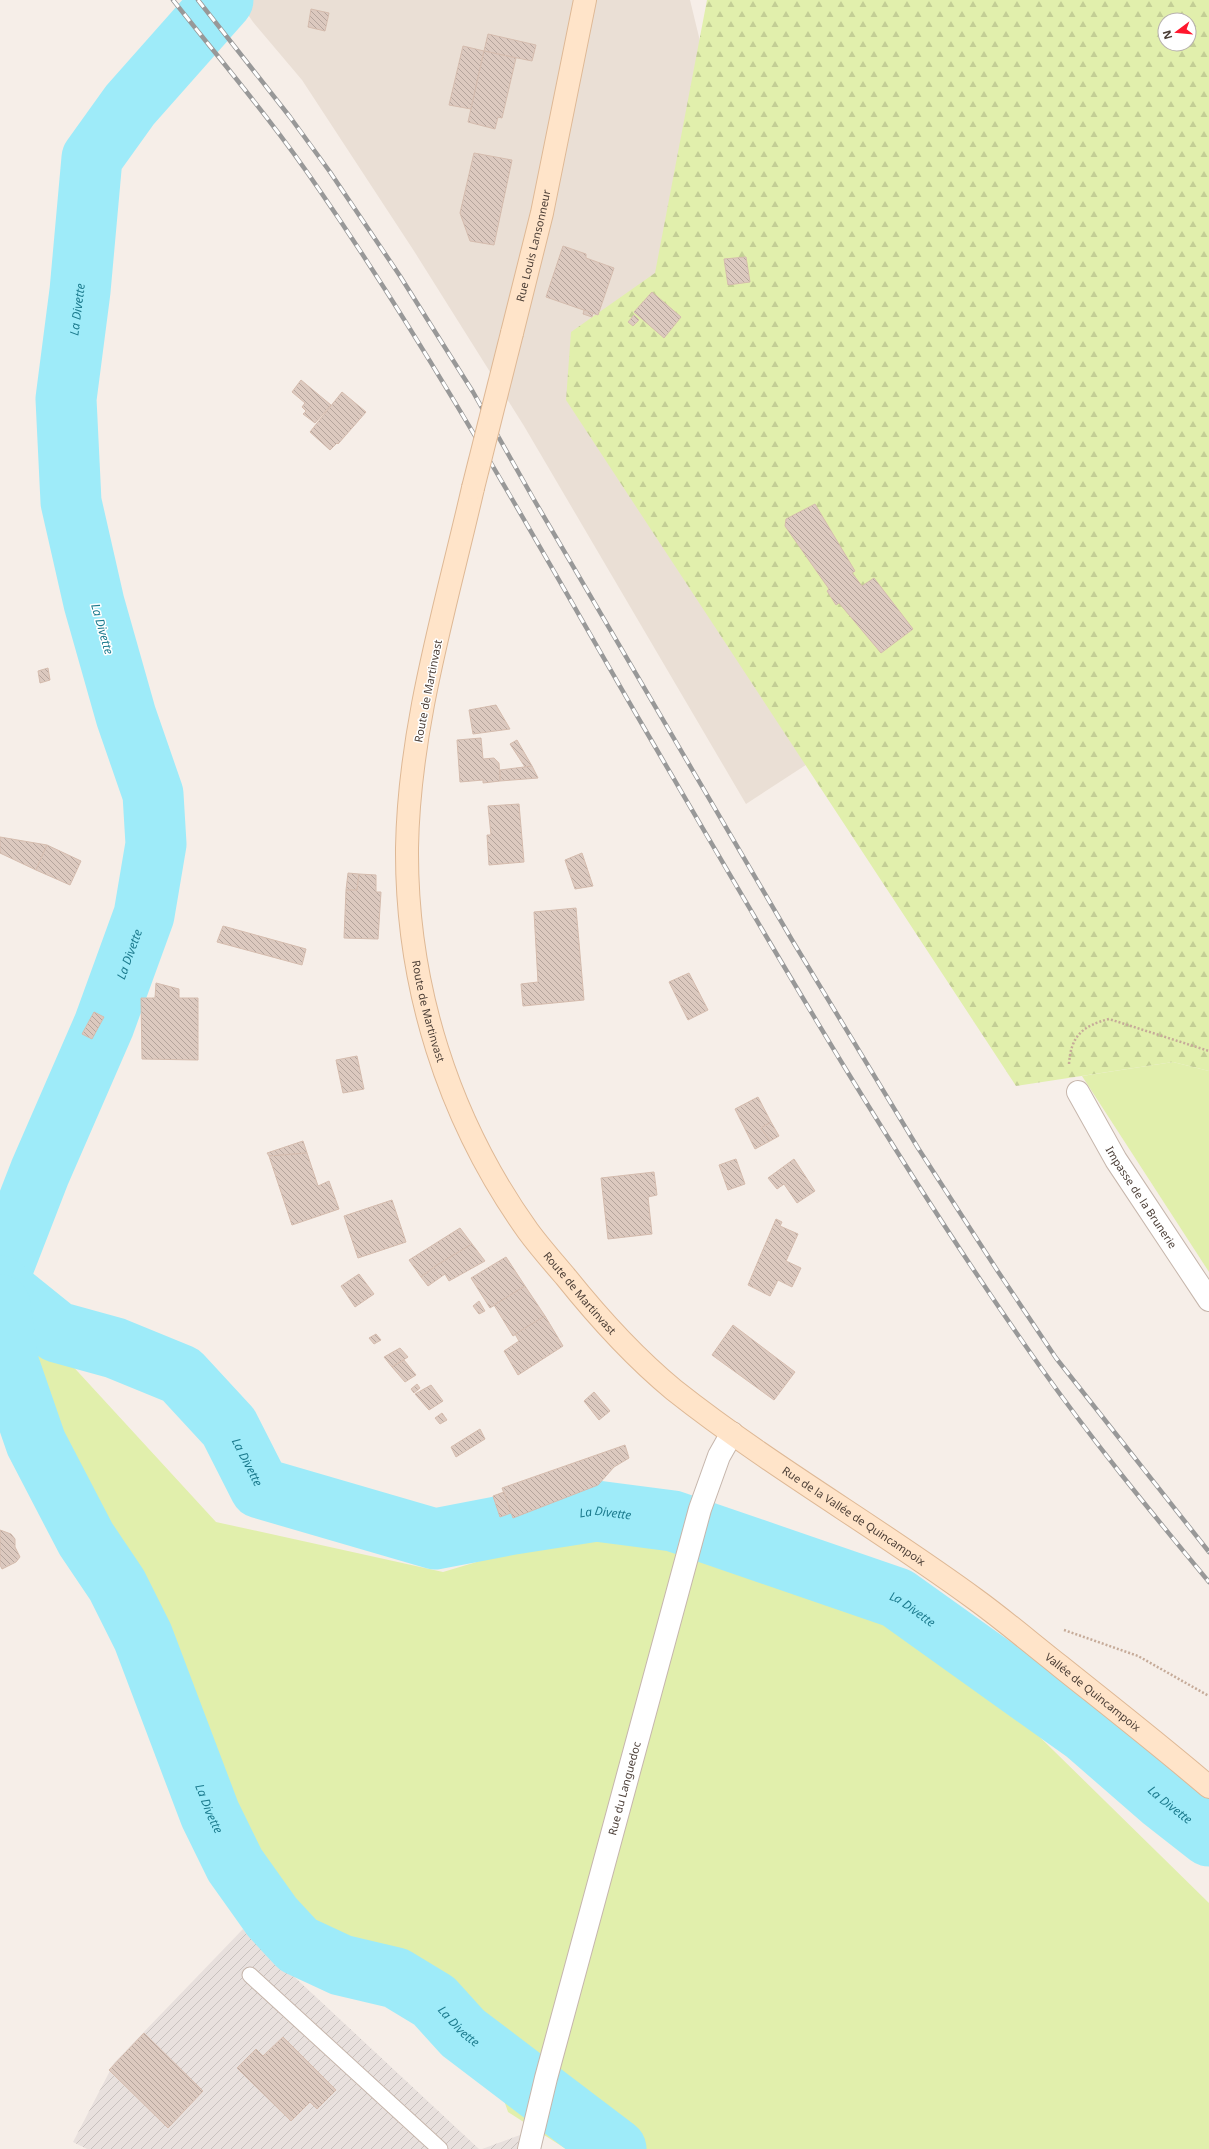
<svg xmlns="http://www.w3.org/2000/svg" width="1209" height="2149" viewBox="0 0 1209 2149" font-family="'Noto Sans',sans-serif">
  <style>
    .residential { fill: #eadfd5 }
    .industrial { fill: url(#industrial-furrows) }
    .grass { fill: #e1efac }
    .forest { fill: url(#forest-firs); fill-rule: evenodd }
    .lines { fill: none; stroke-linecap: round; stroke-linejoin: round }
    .river { stroke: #9eebf9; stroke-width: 61 }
    .building { fill: url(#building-back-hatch); stroke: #d5bcae }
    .service-casing { stroke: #c6b6ac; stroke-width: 17 }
    .minor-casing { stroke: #c6b6ac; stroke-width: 24 }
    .secondary-casing { stroke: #deb895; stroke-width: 24 }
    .path { stroke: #c6ab99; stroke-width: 2.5; stroke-dasharray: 2 2; stroke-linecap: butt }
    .service { stroke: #fff; stroke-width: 15 }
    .minor { stroke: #fff; stroke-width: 22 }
    .secondary { stroke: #ffe4c9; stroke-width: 22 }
    .rail-casing { stroke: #989898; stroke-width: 4.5 }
    .rail { stroke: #fff; stroke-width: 3; stroke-dasharray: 9; stroke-linecap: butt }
    .secondary-bridge-casing { stroke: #deb895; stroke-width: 24; stroke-linecap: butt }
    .secondary-bridge { stroke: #ffe4c9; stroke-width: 22 }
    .labels { text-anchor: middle; stroke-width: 3; stroke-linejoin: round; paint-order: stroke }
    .street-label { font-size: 11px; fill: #4a3d35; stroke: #fff }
    .water-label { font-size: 12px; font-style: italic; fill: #1c7b8e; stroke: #fff }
  </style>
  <defs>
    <pattern id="industrial-furrows" width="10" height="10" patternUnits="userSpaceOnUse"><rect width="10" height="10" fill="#e8e0dd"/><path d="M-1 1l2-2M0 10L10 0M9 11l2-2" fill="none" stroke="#c8c1be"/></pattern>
    <pattern id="forest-firs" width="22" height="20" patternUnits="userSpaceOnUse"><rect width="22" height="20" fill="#e1efac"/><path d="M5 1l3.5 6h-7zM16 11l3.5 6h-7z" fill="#c3ce95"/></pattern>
    <pattern id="building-back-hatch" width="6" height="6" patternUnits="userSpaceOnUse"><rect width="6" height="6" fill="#dcc9bf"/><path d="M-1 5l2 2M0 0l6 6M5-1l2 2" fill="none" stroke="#b4a49c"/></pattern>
  </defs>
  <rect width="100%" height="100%" fill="#f6eee8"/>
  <polygon class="residential" points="238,0 690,0 773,341 1005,635 746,804 524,426 414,251 302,80 253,22"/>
  <g class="industrial">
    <polygon points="243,1929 479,2149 87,2149 73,2142 114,2063"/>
    <polygon points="520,2135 517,2149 482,2149"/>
  </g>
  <g class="grass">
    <polygon points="1173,1062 1209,1071 1209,1272 1082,1076"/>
    <polygon points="0,1287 216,1522 443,1572 584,1530 722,1537 947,1646 1209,1903 1209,2149 566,2149 508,2112 485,2044 267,1904 144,1616 12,1462 0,1422"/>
  </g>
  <path class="forest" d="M707 0H1209V1071L1173 1062 1016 1086 566 400 571 332 655 273ZM1165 20H1189V44H1165Z"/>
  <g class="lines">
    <g class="river">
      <path id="s1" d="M0 1275 40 1172 104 1025 144 915 156 844 153 794 126 716 94 603 71 502 66 399 80 291 92 158 130 105 223 0"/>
      <path id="s2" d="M0 1286 57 1332 115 1348 181 1375 229 1427 260 1488 435 1539 513 1524 596 1511 673 1521 897 1598 1086 1733 1163 1800 1209 1836"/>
      <path id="s3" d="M0 1305 8 1362 36 1443 86 1539 117 1585 143 1637 210 1814 235 1865 272 1917 298 1945 341 1965 396 1978 434 2001 463 2033 616 2149"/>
    </g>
  </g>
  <g class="building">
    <polygon points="311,9 329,13 325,31 308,27"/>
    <polygon points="488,34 536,45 532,61 484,51"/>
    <polygon points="463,46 484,51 471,109 449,105"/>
    <polygon points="484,51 516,58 502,118 498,117 495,129 468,122"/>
    <polygon points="474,153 512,160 494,245 470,241 460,213"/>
    <polygon points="563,246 586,254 586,258 614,268 598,315 546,297"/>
    <polygon points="746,257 750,282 728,285 724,259"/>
    <polygon points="652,292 681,317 664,338 634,312"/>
    <polygon points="584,310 593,313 592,317 583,314"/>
    <polygon points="634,315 639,320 633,326 628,322"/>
    <polygon points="301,380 331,405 315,423 303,414 306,411 302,407 305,403 292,392"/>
    <polygon points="342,392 366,412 338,444 337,443 330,450 310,432"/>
    <polygon points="815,504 855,571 852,573 862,586 874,578 913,629 881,653 839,603 836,605 827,591 829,589 785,526 786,519"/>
    <polygon points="48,668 50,680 40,683 38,671"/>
    <polygon points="496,705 510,729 473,734 469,710"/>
    <polygon points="481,738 483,759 494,758 499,763 500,781 483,783 483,780 460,782 457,740"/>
    <polygon points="517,740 532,766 525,767 510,744"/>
    <polygon points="532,766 538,778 500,781 500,770"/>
    <polygon points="519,804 524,862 489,865 487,835 491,835 488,806"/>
    <polygon points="0,837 47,845 36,870 0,853"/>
    <polygon points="47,845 81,861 70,885 36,870"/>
    <polygon points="582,853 593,886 575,889 565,860"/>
    <polygon points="348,873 359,874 357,890 346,890"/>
    <polygon points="359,874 376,875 376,892 381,892 378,939 344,938 346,890 357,890"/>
    <polygon points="576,908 584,1000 523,1006 521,984 538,982 534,912"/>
    <polygon points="223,926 306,949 302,965 217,942"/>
    <polygon points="689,973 708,1010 688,1020 669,982"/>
    <polygon points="156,983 179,989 179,998 198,998 198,1060 142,1059 141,998 155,998"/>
    <polygon points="94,1012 104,1017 92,1039 82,1034"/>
    <polygon points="357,1056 364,1089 343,1093 336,1060"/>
    <polygon points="758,1097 771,1122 761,1128 770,1141 755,1149 735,1109"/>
    <polygon points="771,1122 779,1136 770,1141 761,1128"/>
    <polygon points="303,1141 307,1153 269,1156 267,1153"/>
    <polygon points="307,1153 318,1186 329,1181 339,1209 292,1225 269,1156"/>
    <polygon points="736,1159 745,1184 728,1190 719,1165"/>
    <polygon points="794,1159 815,1191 797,1203 784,1184 777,1189 768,1178"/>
    <polygon points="654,1172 657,1195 648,1197 652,1234 608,1239 601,1178"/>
    <polygon points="392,1200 406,1242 358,1258 344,1216"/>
    <polygon points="776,1219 782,1222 780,1226 798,1234 786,1261 801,1268 792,1287 778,1280 770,1296 748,1285"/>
    <polygon points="460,1228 472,1244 437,1265 421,1277 409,1260"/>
    <polygon points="472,1244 485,1261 449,1281 445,1274 428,1286 421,1277 437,1265"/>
    <polygon points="506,1257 525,1286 490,1308 471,1278"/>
    <polygon points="359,1274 374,1294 355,1307 341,1286"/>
    <polygon points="525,1286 545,1316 513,1336 494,1305"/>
    <polygon points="479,1301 485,1311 479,1314 473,1306"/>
    <polygon points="545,1316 563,1346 518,1375 504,1351 519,1341 515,1334"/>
    <polygon points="733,1325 795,1372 774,1400 712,1355"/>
    <polygon points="376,1334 381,1340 374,1344 369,1338"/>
    <polygon points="400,1348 408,1357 392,1367 384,1357"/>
    <polygon points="404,1360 416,1375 405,1382 392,1367"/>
    <polygon points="417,1384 420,1388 414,1393 411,1389"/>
    <polygon points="431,1385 443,1401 429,1410 415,1394"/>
    <polygon points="594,1392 610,1411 599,1420 584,1401"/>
    <polygon points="442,1413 447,1420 440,1424 435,1418"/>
    <polygon points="480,1429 485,1439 456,1457 451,1447"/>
    <polygon points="625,1445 629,1458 614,1467 598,1485 513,1518 502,1488"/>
    <polygon points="504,1492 511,1513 500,1517 493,1496"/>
    <polygon points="0,1530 11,1534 15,1539 15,1547 20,1557 16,1562 2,1569 0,1565"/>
    <polygon points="144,2033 203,2091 168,2128 109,2070"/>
    <polygon points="283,2037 336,2090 317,2109 310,2102 291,2121 237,2068 256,2049 263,2056"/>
  </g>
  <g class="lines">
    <g class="service-casing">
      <polyline id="service" points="250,1975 440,2149"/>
    </g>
    <g class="minor-casing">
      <g id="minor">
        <path id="s4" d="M1078 1092 1116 1160 1209 1300"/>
        <path id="s5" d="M529 2149 546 2078 700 1509 719 1456 732 1433"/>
      </g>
    </g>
    <g class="secondary-casing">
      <g id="secondary">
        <path id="s6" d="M512 333 542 213 585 0"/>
        <path id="s7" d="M473 488C446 606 409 726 407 848 406 985 448 1119 528 1231 539 1246 552 1261 565 1276 597 1316 634 1357 674 1390 770 1466 877 1527 975 1599 1004 1620 1032 1644 1060 1666 1110 1706 1160 1745 1209 1787"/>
      </g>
    </g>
    <g class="path">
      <path d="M1069 1064C1071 1036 1082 1026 1109 1019L1209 1051"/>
      <polyline points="1064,1630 1138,1656 1209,1696"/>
    </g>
    <use href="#service" class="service"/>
    <use href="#minor" class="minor"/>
    <use href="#secondary" class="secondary"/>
    <g class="rail-casing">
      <g id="rail">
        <path d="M173 0C222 62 274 123 318 188 437 361 538 545 643 726 769 942 894 1160 1039 1365 1092 1440 1150 1511 1209 1582"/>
        <polyline points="198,0 290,117 330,172 400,276 473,392 533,498 792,940 918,1148 997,1270 1056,1358 1209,1552"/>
      </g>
    </g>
    <use href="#rail" class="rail"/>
    <g class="secondary-bridge-casing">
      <polyline id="secondary-bridge" points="473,488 512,333"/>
    </g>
    <use href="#secondary-bridge" class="secondary-bridge"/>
  </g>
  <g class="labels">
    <g class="street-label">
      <text dy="4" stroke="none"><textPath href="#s6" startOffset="90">Rue Louis Lansonneur</textPath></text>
      <text transform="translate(428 691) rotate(-79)" y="4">Route de Martinvast</text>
      <text dy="4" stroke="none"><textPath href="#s7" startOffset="532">Route de Martinvast</textPath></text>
      <text dy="4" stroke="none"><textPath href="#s4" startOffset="123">Impasse de la Brunerie</textPath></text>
      <text dy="4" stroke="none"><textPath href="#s7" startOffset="856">Route de Martinvast</textPath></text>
      <text dy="4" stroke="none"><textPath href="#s7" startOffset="1211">Rue de la Vallée de Quincampoix</textPath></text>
      <text dy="4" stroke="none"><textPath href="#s7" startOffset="1508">Vallée de Quincampoix</textPath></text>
      <text dy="4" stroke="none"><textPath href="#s5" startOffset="373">Rue du Languedoc</textPath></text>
    </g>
    <g class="water-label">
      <text dy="4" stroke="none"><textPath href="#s1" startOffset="1007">La Divette</textPath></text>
      <text transform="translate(102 629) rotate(74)" y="4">La Divette</text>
      <text dy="4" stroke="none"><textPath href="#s1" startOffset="346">La Divette</textPath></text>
      <text dy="4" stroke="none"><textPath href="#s2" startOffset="315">La Divette</textPath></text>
      <text dy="4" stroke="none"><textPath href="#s2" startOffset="699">La Divette</textPath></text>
      <text dy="4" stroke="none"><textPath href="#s2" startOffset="1023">La Divette</textPath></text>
      <text dy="4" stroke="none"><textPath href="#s2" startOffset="1347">La Divette</textPath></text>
      <text dy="4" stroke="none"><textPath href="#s3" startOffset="549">La Divette</textPath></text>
      <text dy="4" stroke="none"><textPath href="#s3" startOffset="897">La Divette</textPath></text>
    </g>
  </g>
  <g transform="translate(1177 32) rotate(254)"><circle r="19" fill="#ffffff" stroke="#b7b1ae"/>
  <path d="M0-3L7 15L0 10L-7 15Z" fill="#ff162d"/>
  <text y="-6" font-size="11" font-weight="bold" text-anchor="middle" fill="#4a3d35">N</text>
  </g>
</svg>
